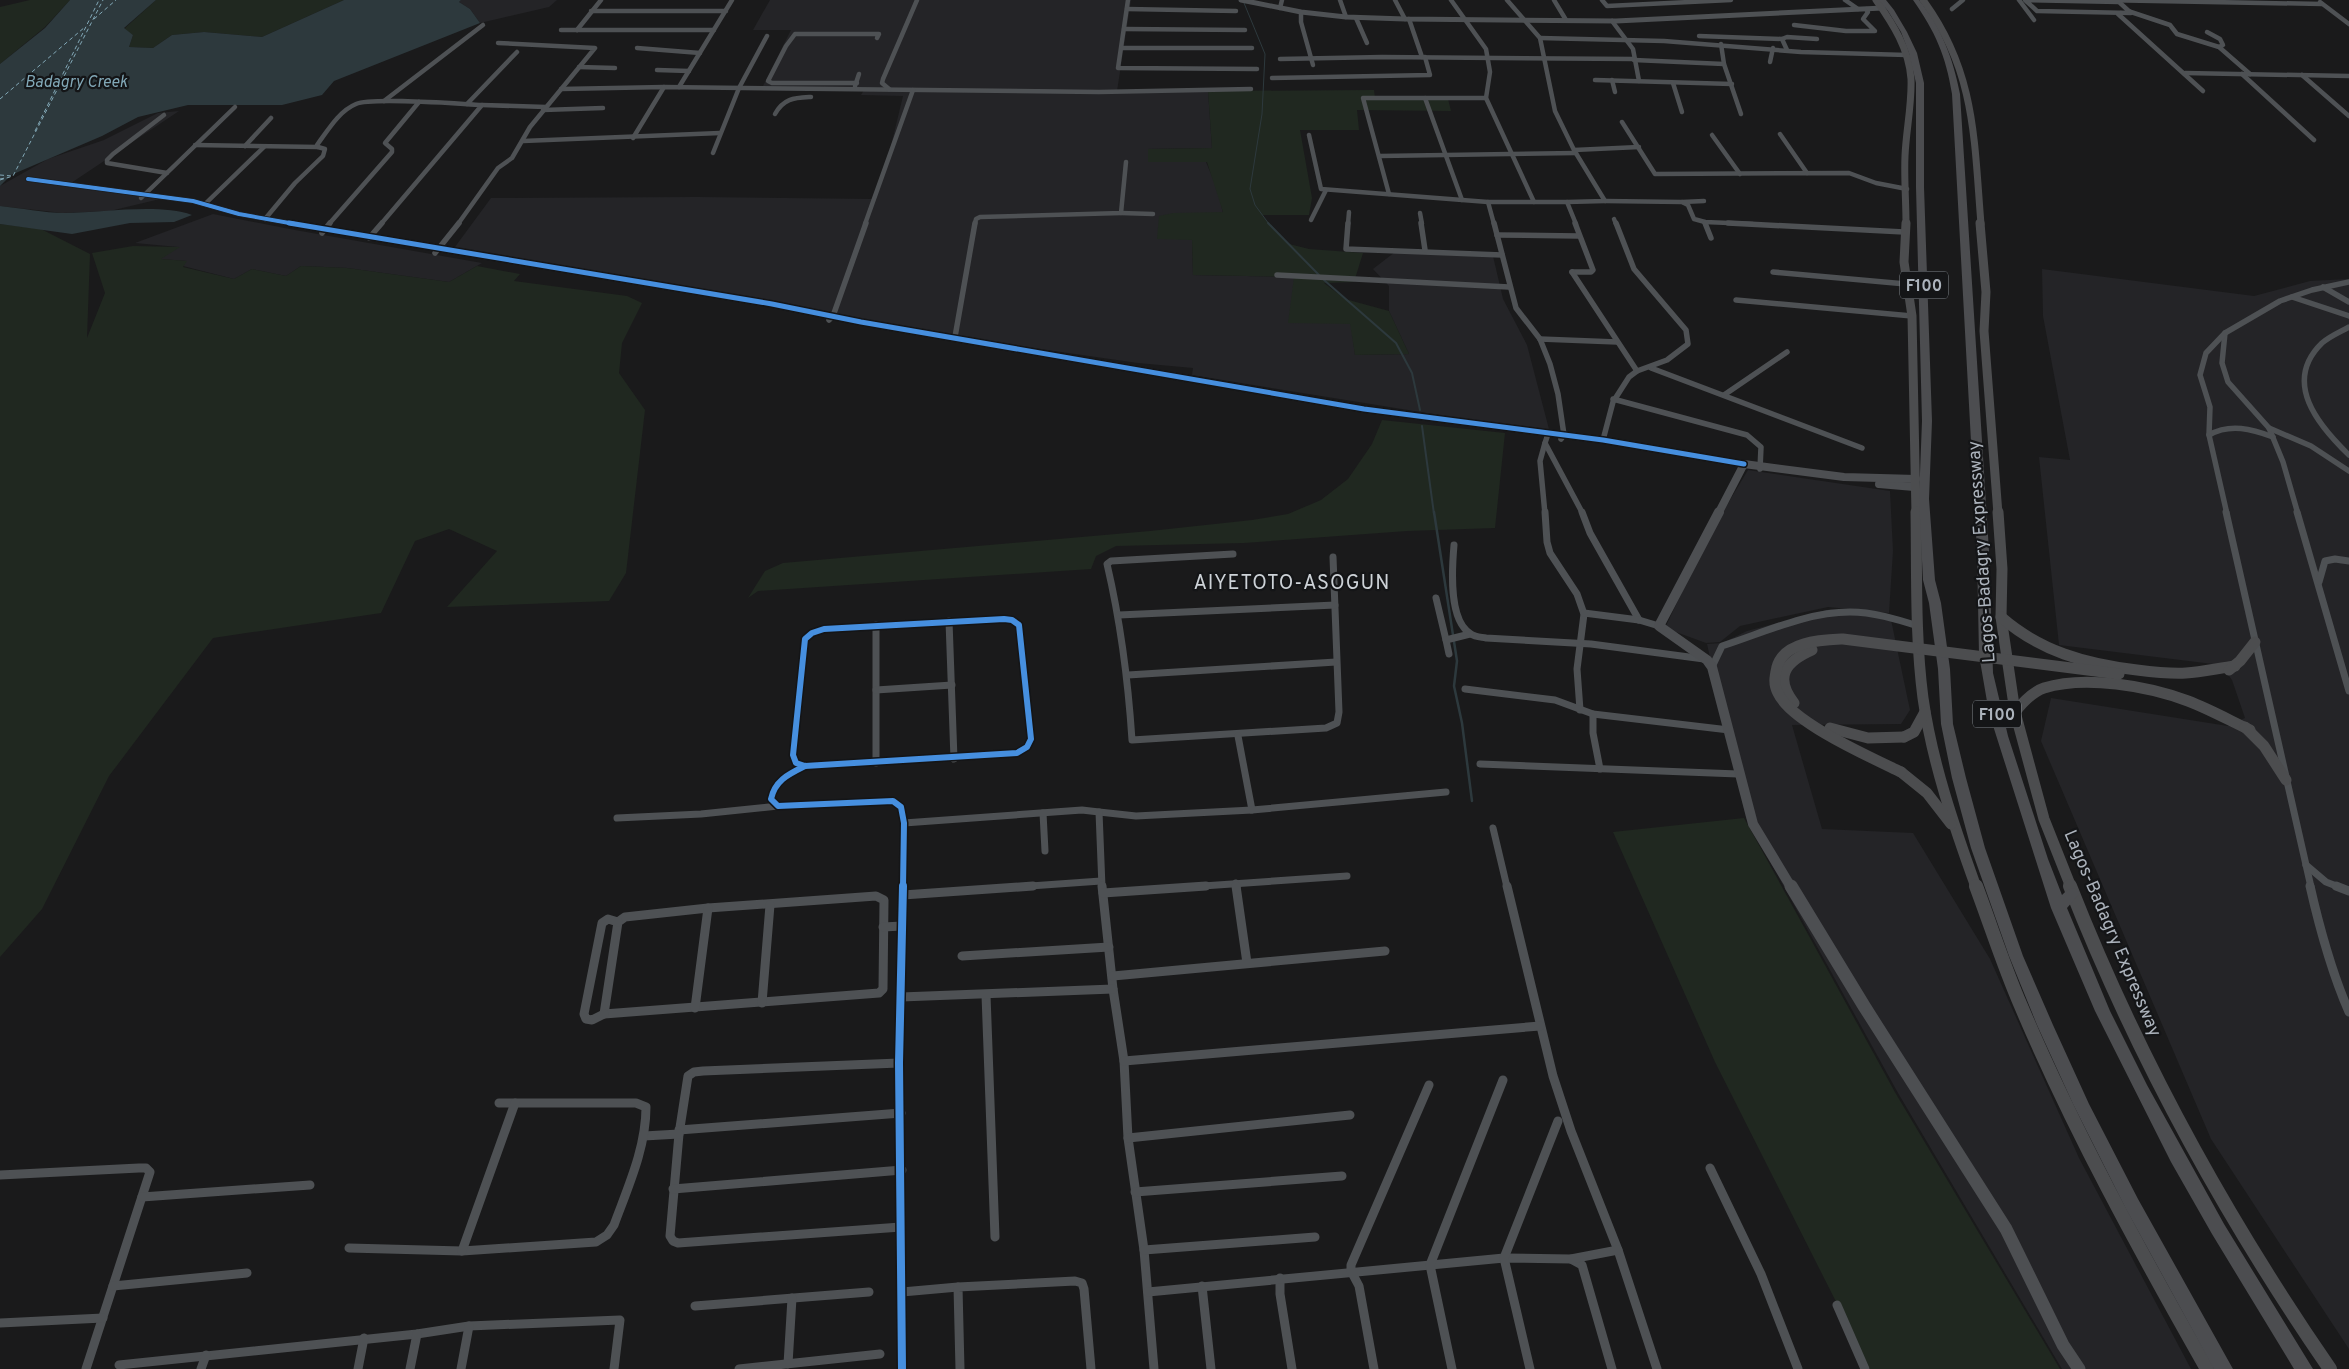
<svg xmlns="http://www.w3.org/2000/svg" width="2349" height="1369" viewBox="0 0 2349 1369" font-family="Overpass,sans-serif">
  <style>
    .built { fill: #242427 }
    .green { fill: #202820 }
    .water { fill: #2d393d }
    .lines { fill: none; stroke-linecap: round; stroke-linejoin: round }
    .stream-far2 { stroke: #2d393d; stroke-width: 1 }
    .stream-far1 { stroke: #2d393d; stroke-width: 2 }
    .stream { stroke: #2d393d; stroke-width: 2.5 }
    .ferry { stroke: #82a8b7; stroke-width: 1; stroke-dasharray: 4 3; stroke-linecap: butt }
    .minor-far3 { stroke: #4e5154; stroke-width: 4.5 }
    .minor-far2 { stroke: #4e5154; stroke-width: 5.5 }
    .minor-far1 { stroke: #4e5154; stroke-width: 7 }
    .minor { stroke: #4e5154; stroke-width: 9 }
    .tertiary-far1 { stroke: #4e5154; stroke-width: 5 }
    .tertiary { stroke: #4e5154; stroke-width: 7 }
    .secondary-far2 { stroke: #4d4f52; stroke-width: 8 }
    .secondary-far1 { stroke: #4d4f52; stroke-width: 10 }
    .secondary { stroke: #4d4f52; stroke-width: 13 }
    .primary-far3 { stroke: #4c4d4f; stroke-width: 7 }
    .primary-far2 { stroke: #4c4d4f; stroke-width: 9 }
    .primary-far1 { stroke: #4c4d4f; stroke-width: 11 }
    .primary { stroke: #4c4d4f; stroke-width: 14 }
    .motorway { fill: #4c4d50; fill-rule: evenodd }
    .primary-bridge { stroke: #4c4d4f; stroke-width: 11 }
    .cycleway-far3-casing { stroke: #141517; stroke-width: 5.5 }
    .cycleway-far2-casing { stroke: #141517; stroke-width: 8 }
    .cycleway-far1-casing { stroke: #141517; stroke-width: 9 }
    .cycleway-casing { stroke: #141517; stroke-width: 11 }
    .cycleway-far3 { stroke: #468fdf; stroke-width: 4 }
    .cycleway-far2 { stroke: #468fdf; stroke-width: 5 }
    .cycleway-far1 { stroke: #468fdf; stroke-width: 6 }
    .cycleway { stroke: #468fdf; stroke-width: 8 }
    .labels { text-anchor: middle; stroke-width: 4.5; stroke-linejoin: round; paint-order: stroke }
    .far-water-label { font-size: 16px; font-style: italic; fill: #82a8b7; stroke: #141517 }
    .shield { fill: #141517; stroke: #7e848a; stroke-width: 1 }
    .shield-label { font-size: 16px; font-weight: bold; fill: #acb3bc }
    .street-label { font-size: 18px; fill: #acb3bc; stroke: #141517 }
    .quarter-label { font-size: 20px; letter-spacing: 1px; fill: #cdd2d7; stroke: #141517 }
  </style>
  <rect width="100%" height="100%" fill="#1a1a1b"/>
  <g class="built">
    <polygon points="461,0 557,0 549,7 480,23 470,9 459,2"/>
    <polygon points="770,0 1131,0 1117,91 1208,91 1212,148 1148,149 1148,162 1206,162 1217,188 1223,213 1173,213 1192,240 1193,275 1295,277 1351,324 1355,355 1409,354 1389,311 1389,286 1373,269 1395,252 1493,256 1503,299 1527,345 1550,433 1192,375 1193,368 1138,363 928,333 553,264 452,251 491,198 697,197 873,199 889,154 903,96 861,95 864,90 762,88 791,30 753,30"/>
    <polygon points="179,111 71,183 164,198 110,211 63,213 0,206 0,186 48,159 104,140 158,113"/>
    <polygon points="213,214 295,230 482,263 449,282 347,268 301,266 286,276 252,269 234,279 183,266 186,261 160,259 178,247 135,243"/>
    <polygon points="2042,269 2254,296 2310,281 2349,279 2349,1349 2211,1139 2041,741 2051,698 2228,726 2245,718 2232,680 2221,665 2059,645 2039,457 2070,460 2043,316"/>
    <polygon points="1748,470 1890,491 1893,551 1889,613 1828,607 1740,626 1720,642 1706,643 1665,628 1709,535"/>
    <polygon points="1831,609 1890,615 1910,710 1901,724 1792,725 1822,829 1913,833 1990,959 2079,1158 2191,1369 2062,1369 1898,1093 1746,818 1707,644 1722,643 1747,631"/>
  </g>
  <g class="green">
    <polygon points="30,0 70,0 45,27 0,64 0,7"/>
    <polygon points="156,0 344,0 262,37 204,32 172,35 153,48 129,47 133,35 124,29"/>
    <polygon points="1374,90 1375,98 1448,99 1451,111 1357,110 1359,130 1300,130 1312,198 1309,215 1262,215 1289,244 1309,249 1363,253 1354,282 1324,283 1345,299 1389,311 1409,354 1355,355 1350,324 1288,323 1294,277 1193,275 1192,240 1157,239 1159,216 1173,213 1223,212 1207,162 1148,162 1148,149 1212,148 1208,91"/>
    <polygon points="0,224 41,229 90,254 87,338 105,293 92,253 133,246 180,247 161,259 187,261 183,267 234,279 252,269 286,276 301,266 347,268 449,282 477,266 520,274 514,281 627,296 642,303 622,343 619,373 645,410 626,573 609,601 447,607 497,551 449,529 415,541 381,613 213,638 109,776 42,909 0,957"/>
    <polygon points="1382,420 1505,433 1495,528 1407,531 1244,543 1116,546 1096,556 1091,569 758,591 748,598 765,571 783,563 1150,531 1252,520 1288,514 1321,500 1348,479 1372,444"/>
    <polygon points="1744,818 1896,1094 2060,1369 1870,1369 1715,1062 1613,832"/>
  </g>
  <g class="water">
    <polygon points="70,0 156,0 124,28 133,35 129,47 153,48 172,35 204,32 262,37 344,0 461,0 459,2 470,9 480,23 334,81 322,95 282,105 188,105 138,117 102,136 11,175 0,186 0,64 45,28"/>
    <path d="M0 206C21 208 44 213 65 213 102 213 158 203 192 215L174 222 130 223 72 234 0 224Z"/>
  </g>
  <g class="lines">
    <polyline class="stream-far2" points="1244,3 1265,54 1262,114 1250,189 1255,205 1269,224"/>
    <g class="stream-far1">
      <polyline points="1268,223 1320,276"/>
      <polyline points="1324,280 1396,343 1412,373 1420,410"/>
      <polyline points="1422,426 1434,514"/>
    </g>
    <polyline class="stream" points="1434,512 1457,661 1454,686 1462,723 1472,801"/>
    <g class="ferry">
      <polyline points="94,19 116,0"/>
      <polyline points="0,99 85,27"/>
      <polyline points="35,131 99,0"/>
      <polyline points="0,175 12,176"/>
      <polyline points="0,179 5,178"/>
      <polyline points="0,180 13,176 103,0"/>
    </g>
    <g class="minor-far3">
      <polyline points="1128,0 1118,68 1257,69"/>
      <polyline points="1340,0 1346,17"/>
      <polyline points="1395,0 1405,19"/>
      <polyline points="1451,0 1486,49 1490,72 1486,98 1534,202"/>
      <polyline points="1507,0 1540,38 1555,111 1574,150 1605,201 1567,202"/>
      <polyline points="1554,0 1566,20"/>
      <polyline points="1602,0 1607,6 1731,0"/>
      <polyline points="1845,0 1858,9"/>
      <polyline points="2019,0 2034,20"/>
      <polygon points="2025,0 2119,2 2131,13 2037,11"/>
      <polyline points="2100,0 2322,4"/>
      <polyline points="2320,2 2349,24"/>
      <polyline points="1280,8 1282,0"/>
      <polyline points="1127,9 1236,11"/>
      <polyline points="1952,9 1963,0"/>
      <polyline points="591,11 726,11"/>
      <polyline points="2128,11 2170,25 2177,34 2219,47 2250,74"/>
      <polyline points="1301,12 1301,22 1313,65"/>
      <polyline points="2121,13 2118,14 2203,91"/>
      <polyline points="1356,18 1367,43"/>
      <polyline points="1409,19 1422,57"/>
      <polyline points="1612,21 1633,49 1639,81"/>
      <polyline points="1794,25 1846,31 1875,31 1863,19 1868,12 1866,9"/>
      <polyline points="1124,29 1245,30"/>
      <polyline points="561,30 714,30"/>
      <polyline points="577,30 601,0"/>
      <polyline points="2207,32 2220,39 2223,45 2219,47"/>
      <polyline points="1699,36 1782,39 1787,50"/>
      <polyline points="1540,38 1664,41 1801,52 1907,55"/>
      <polyline points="1782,39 1787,37 1817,39"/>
      <polyline points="1721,44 1724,64 1741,114"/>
      <polyline points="637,48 700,53"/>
      <polyline points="1122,48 1252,48"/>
      <polyline points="1280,59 1382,57 1634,59"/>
      <polyline points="1634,60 1724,64"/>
      <polyline points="1770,62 1773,48"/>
      <polyline points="579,67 615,68"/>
      <polyline points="657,70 689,71"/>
      <polyline points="2185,73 2349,76"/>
      <polyline points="2242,74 2314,140"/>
      <polyline points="2302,75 2349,116"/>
      <polyline points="1272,78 1430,75 1425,57"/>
      <polyline points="1595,80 1732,84"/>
      <polyline points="1612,80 1615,92"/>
      <polyline points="857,83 772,83 768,81 786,46 795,34 879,34 877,38"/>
      <polyline points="1673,83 1682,112"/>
      <polyline points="855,86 859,74"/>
      <polyline points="679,87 732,0"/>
      <polyline points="561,89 664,87 1099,92 1251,89"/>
      <polyline points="889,89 882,83 883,79 917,0"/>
      <polyline points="1425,98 1462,200"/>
      <polyline points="384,101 483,25"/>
      <polyline points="467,104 517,52"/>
      <polyline points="482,105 546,107"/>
      <polyline points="543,110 603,108"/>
      <path d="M775 114C784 98 794 98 811 97"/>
      <polyline points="164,115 113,154 107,160 107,163 167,173"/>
      <polyline points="1622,122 1655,174 1849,173 1876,183 1907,189"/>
      <polyline points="1780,134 1807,173"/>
      <polyline points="1309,135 1321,189 1488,202 1567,202 1576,224"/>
      <polyline points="1712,135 1740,174"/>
      <polyline points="633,138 664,87"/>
      <polyline points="523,141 720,133"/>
      <path d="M195 145 318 147 317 145C328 130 339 111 356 104 372 97 459 104 482 105L381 224"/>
      <polyline points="245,146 271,118"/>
      <polyline points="1574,150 1639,147"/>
      <polyline points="713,153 739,88 767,36"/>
      <polyline points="1380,156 1576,153"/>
      <polyline points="1389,194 1363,98 1486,98"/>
      <polyline points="141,198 235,107"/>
      <polyline points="1605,201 1682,202 1688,205 1694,219 1705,222 1753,224"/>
      <polyline points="1488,202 1494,224"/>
      <polyline points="1682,202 1704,201"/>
      <polyline points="205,204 264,147"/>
      <polyline points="1121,213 1153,214"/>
      <polyline points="1420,213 1422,224"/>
      <polyline points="265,219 295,183 323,156 325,149 318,147"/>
      <polyline points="1614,219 1616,224"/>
      <polyline points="1311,220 1326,190"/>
      <polyline points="1705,222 1706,224"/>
      <polyline points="329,224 392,152 392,149 385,143 419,102"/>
      <polyline points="458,224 498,168 512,158 530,127 595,48 498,43"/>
      <polyline points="865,224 913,90"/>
      <polyline points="975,224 976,219 980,217 1121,213 1126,162"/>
      <polyline points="1348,224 1349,212"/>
    </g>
    <g class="minor-far2">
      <polyline points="1348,223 1346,249 1502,255"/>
      <polyline points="1421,223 1425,250"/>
      <polyline points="1494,223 1516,308 1540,339 1550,364 1558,394 1564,435 1561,439"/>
      <polyline points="1705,223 1711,238"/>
      <polyline points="1728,223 1904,232"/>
      <polyline points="322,233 330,223"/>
      <polyline points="1497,235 1579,236"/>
      <polyline points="369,238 382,223"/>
      <polyline points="435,253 459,223"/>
      <polyline points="1572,272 1591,272 1593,270 1575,223"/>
      <polyline points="1572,272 1637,371"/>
      <polyline points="1773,272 1906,284"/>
      <polyline points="1277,275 1509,287"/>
      <polyline points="2323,287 2349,302"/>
      <polyline points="2292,297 2349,316"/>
      <polyline points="1736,300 1912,316"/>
      <polyline points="829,320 833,316 866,223"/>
      <path d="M2349 327C2340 332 2330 336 2322 343 2282 382 2318 425 2349 455"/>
      <polyline points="2225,333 2222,363 2228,382 2269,428 2283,462 2298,514"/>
      <polyline points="955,337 975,223"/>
      <polyline points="1540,339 1617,342"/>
      <polyline points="1651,368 1862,448"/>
      <polyline points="1724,395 1787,352"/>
      <polyline points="1613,399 1747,435 1761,447 1760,469"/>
      <polyline points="2269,428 2311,446 2349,471"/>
      <path d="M2209 435C2230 423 2252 429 2273 437"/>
      <polyline points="1547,437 1545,443 1583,514"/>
      <polyline points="1603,440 1613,402 1629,377 1637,371 1667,360 1688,344 1686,330 1634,269 1616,223"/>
      <polyline points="1545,443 1540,461 1545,514"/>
      <polyline points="2227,514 2209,435 2210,407 2200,375 2206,353 2225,333 2280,301 2312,290 2349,282"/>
    </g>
    <g class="minor-far1">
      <polyline points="1545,512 1547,542 1550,553 1577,594 1584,614 1577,669 1580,710"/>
      <polyline points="1582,512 1590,533 1639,620"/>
      <polyline points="2226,512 2311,887"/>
      <polyline points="2297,512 2349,691"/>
      <path d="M1454 545C1452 568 1448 621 1471 634 1475 637 1481 637 1486 638L1591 644 1704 659"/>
      <path d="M1233 554 1111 561 1107 564C1121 624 1128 679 1132 740L1326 728 1337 723 1339 712 1333 557"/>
      <polyline points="2319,582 2325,561 2335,559 2349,561"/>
      <polyline points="1436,598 1446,640"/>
      <polyline points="1584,613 1639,620 1659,626"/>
      <polyline points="1119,615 1335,605"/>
      <polygon points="1004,619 1012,620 1019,625 1031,739 1027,747 1017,753 805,766 796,763 793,755 805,639 812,633 824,629"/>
      <polyline points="949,621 954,759"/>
      <polyline points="876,625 876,763"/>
      <polyline points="1449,654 1446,640 1470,634"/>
      <path d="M1712 667 1722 646C1763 633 1806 612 1850 612 1873 612 1896 619 1918 626"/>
      <polyline points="1128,675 1336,662"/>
      <polyline points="1465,689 1555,700 1593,714 1729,730"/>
      <polyline points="876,690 952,685"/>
      <polyline points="1593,714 1593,733 1600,769"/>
      <polyline points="1238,736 1252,810"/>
      <polyline points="1480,764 1738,774"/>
      <path d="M805 766C789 774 775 780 771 799L778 806 893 801 901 807 904 823 903 887"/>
      <polyline points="1099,812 1136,816 1252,810 1446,792"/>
      <polyline points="1043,813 1045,851"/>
      <polyline points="617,818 701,814 778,806"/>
      <polyline points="904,823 1082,810 1099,812 1102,887"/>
      <polyline points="1493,828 1507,887"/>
      <polyline points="2306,865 2326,882 2339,887"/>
      <polyline points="1236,883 1237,887"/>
      <polyline points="1015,887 1101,881"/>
      <polyline points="1188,887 1347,876"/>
    </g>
    <g class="minor">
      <polyline points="1102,886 1113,989 1124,1061 1128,1138 1144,1250 1154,1369"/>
      <polyline points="1236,886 1247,963"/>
      <polyline points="1507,886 1553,1076 1571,1131 1618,1250 1657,1369"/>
      <path d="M2310 886C2320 930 2331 971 2349 1012"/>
      <polyline points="2336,886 2349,891"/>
      <polyline points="1103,893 1206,886"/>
      <polyline points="903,895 1033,886"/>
      <polygon points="876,896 884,900 883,989 879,993 604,1014 618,922 625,917 708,908"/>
      <polyline points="883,927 902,926"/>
      <polyline points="962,956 1109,947"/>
      <polyline points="1113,976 1385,951"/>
      <polyline points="986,995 995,1237"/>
      <polyline points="901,997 1113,989"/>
      <polyline points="762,1003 770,905"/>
      <polyline points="695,1008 708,908"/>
      <polyline points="604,1014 592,1020 586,1019 584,1014 602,923 608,919 618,922"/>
      <polyline points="1124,1061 1540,1026"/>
      <polyline points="899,1063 703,1071 694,1072 688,1076 679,1134 670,1236 673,1241 678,1243 901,1227"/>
      <polyline points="679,1130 901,1113"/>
      <polyline points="644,1136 679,1134"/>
      <polyline points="1128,1138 1350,1115"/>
      <polyline points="1710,1168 1761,1274 1798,1369"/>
      <polyline points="0,1175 139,1168 146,1168 150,1172 86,1369"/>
      <polyline points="673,1189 902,1170"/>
      <polyline points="1135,1192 1342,1176"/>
      <polyline points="142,1197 310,1185"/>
      <path d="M349 1248 462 1251 596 1242 607 1235 614 1225C628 1187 646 1148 646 1107L636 1103H499"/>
      <polyline points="1144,1250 1315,1237"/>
      <polyline points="462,1251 515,1103"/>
      <polyline points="1571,1259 1582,1265 1612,1369"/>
      <polyline points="1280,1278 1280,1294 1292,1369"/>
      <polyline points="113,1286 247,1273"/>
      <polyline points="1202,1286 1211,1369"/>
      <polyline points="902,1292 958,1287"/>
      <polyline points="1148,1292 1504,1258 1571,1259 1618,1250"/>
      <polyline points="1837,1305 1865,1369"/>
      <polyline points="695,1306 869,1292"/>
      <polyline points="0,1323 103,1318"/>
      <polyline points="788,1364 792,1298"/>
      <polyline points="119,1365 417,1334 469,1326 620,1320 614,1369"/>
      <polyline points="201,1369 206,1355"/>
      <polyline points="358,1369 364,1338"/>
      <polyline points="410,1369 417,1334"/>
      <polyline points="461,1369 469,1326"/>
      <polyline points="739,1369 880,1354"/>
      <polyline points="902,1369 899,1063 903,886"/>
      <polyline points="960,1369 958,1287 1075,1281 1082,1283 1084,1289 1091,1369"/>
      <polyline points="1374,1369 1359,1286 1351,1271 1351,1265 1429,1085"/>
      <polyline points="1452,1369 1430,1265 1503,1080"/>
      <polyline points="1530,1369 1504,1258 1558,1121"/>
    </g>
    <g class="tertiary-far1">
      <polyline points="1241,0 1301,12 1346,17 1405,19 1616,21 1883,8"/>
      <polyline points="28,179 193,201 239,214 295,224"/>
    </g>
    <polyline class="tertiary" points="289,223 772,304 861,322 1364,409 1603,440 1744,464"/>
    <g class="secondary-far2">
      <polyline points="1879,484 1914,487"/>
      <polyline points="1718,514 1744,464 1844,477 1916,479"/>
    </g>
    <polyline class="secondary-far1" points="1719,512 1659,626 1707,660 1712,667 1753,824 1791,887"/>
    <polyline class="secondary" points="1791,886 1864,1006 2006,1229 2063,1345 2079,1369"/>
    <g class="primary-far3">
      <path d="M1876 0C1893 24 1909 49 1911 79 1912 104 1906 131 1905 156 1904 178 1906 201 1906 224"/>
      <path d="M1923 0C1976 72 1974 140 1981 224"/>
    </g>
    <g class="primary-far2">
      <polyline points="1906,223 1904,262 1912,316 1916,514"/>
      <polyline points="1980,223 1986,292 1984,331 1998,514"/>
    </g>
    <g class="primary-far1">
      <path d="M1916 512C1917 574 1915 637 1923 698 1932 762 1954 826 1976 887"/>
      <polyline points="1998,512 2002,569 2001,617 2015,712 2044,819 2071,887"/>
      <path d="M2001 617C2040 651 2085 664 2137 670 2153 672 2170 674 2186 673 2202 672 2219 668 2235 666"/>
      <polyline points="2229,670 2240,661 2255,642"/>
      <path d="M2015 712C2023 702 2032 692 2044 688 2085 675 2148 686 2188 701 2209 709 2229 720 2250 730"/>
      <polyline points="2245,727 2264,746 2286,780"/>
      <polyline points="1904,737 1914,732 1925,712"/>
      <polyline points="1901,772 1927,793 1951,824"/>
    </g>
    <g class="primary">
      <path d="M1976 886C1991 926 2004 967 2021 1006 2074 1131 2140 1251 2207 1369"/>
      <path d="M2070 886C2137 1056 2226 1218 2330 1369"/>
    </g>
    <g class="motorway">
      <polygon points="1879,0 1886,0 1894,10 1907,32 1917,53 1924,83 1924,187 1932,421 1929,499 1935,580 1941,603 1950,669 1953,724 1966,778 1985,848 2023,956 2053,1025 2089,1104 2138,1199 2233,1369 2214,1369 2126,1209 2073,1104 2037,1025 2009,956 1971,848 1952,778 1941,724 1938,669 1929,603 1923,580 1919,499 1922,421 1916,187 1916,83 1909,53 1901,32 1888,11"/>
      <path d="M1913 0H1919C1942 29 1953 58 1960 94L1989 551 1993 673 2008 736 2048 859 2062 895C2067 890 2070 887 2078 890L2080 893 2067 908 2110 1011 2147 1085 2224 1224 2313 1369H2294L2212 1234 2171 1162 2095 1011 2051 908 1989 713 1979 655 1977 551 1952 94C1946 56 1935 31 1913 0Z"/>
    </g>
    <g class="primary-bridge">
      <path d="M1794 703C1774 677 1785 662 1812 650"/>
      <polyline points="1830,728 1868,738 1904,737"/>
      <path d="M1901 772C1870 757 1791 722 1778 693 1773 684 1775 676 1777 667 1784 641 1822 640 1843 639L2119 674"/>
    </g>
    <g class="cycleway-far3-casing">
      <polyline id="cycleway-far3" points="28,179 193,201 239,214 295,224"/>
    </g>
    <g class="cycleway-far2-casing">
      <polyline id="cycleway-far2" points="289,223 772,304 861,322 1364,409 1603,440 1744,464"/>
    </g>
    <g class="cycleway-far1-casing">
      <g id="cycleway-far1">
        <polygon points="1004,619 1012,620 1019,625 1031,739 1027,747 1017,753 805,766 796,763 793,755 805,639 812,633 824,629"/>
        <path d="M805 766C789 774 775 780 771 799L778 806 893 801 901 807 904 823 903 887"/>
      </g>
    </g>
    <g class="cycleway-casing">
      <polyline id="cycleway" points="902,1369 899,1063 903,886"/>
    </g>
    <use href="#cycleway-far3" class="cycleway-far3"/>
    <use href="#cycleway-far2" class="cycleway-far2"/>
    <use href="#cycleway-far1" class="cycleway-far1"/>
    <use href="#cycleway" class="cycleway"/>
  </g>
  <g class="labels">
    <g class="far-water-label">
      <text x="76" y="87">Badagry Creek</text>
    </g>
    <g class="shield">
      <rect x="1900" y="271.5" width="48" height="27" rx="4"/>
      <rect x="1973" y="700.5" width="48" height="27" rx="4"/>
    </g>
    <g class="shield-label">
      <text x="1924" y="291">F100</text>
      <text x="1997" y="720">F100</text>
    </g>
    <g class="street-label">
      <text transform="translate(1981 552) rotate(-94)" y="6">Lagos-Badagry Expressway</text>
      <text transform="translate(2113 933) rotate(67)" y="6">Lagos-Badagry Expressway</text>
    </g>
    <g class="quarter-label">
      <text x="1292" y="589">AIYETOTO-ASOGUN</text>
    </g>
  </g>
</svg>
